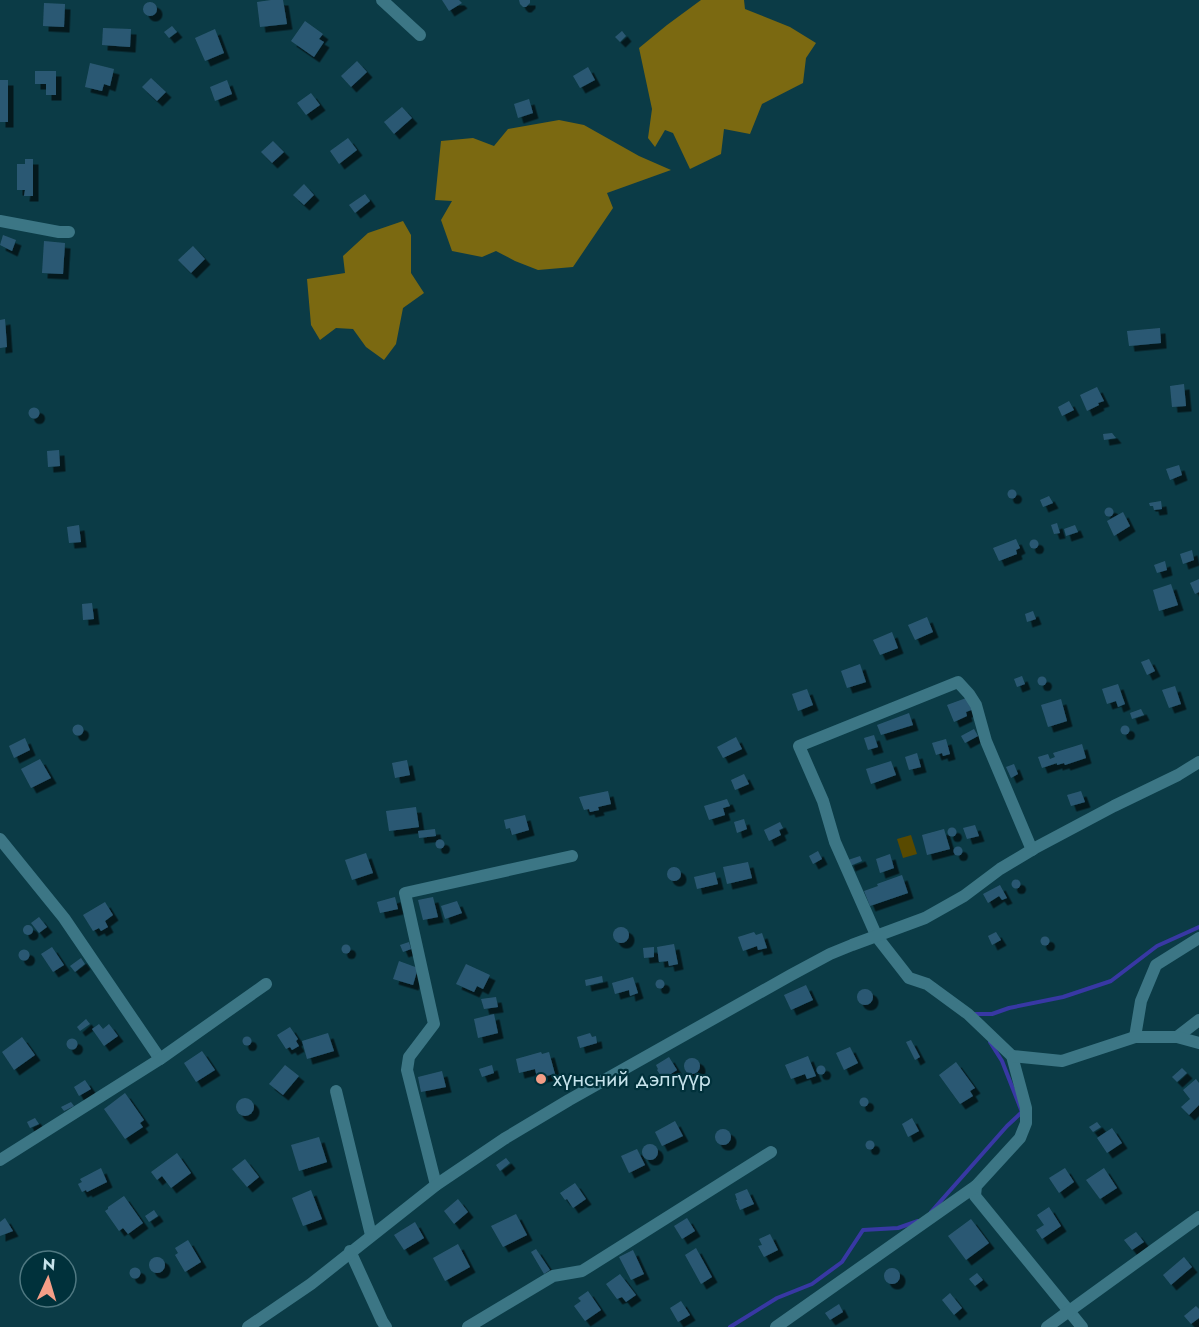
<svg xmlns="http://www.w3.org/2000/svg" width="1199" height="1327" viewBox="0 0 1199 1327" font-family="Jost,sans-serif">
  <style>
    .green { fill: #594a00 }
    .forest { fill: #7b6911 }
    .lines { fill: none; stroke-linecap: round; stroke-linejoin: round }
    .stream { stroke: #3838a4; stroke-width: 4 }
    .building { fill: #2c5973; filter: url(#shadow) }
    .minor { stroke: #3c7685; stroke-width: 12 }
    .poi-dot { fill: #f49e87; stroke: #00313b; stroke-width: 2 }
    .labels { text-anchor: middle; stroke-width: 4.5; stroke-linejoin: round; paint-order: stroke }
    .poi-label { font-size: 21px; fill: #c6e3eb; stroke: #00313b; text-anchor: start }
  </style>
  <defs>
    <filter id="shadow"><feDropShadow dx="5.5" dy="5.5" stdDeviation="0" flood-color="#0009"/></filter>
  </defs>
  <rect width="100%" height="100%" fill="#0b3b46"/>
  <polygon class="green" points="911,835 917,854 903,858 897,839"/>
  <g class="forest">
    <polygon points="701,0 744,0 745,9 790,27 816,43 806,58 803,83 762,104 750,134 724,129 721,154 690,169 673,133 665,130 655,147 648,138 652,109 639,48 667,25"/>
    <polygon points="559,120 584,125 639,156 671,170 607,193 613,208 573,267 538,270 515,261 496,251 482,257 452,251 441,220 452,201 435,200 441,141 473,138 494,146 508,129"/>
    <polygon points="403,221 411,235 411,273 424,293 403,308 396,344 384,360 366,347 353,329 336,328 320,340 311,325 307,279 345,273 343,256 368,233"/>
  </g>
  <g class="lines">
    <g class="stream">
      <polyline points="972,1014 992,1014 1009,1008 1063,997 1111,981 1157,946 1199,927"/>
      <polyline points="931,1212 1007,1126 1022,1112 1002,1061 990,1042"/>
      <polyline points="730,1327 777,1298 812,1284 842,1262 863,1230 898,1228 918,1221"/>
    </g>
  </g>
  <g class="building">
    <polygon points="271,0 283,0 287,24 260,27 257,2"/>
    <polygon points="442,0 459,0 462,3 449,11"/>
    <polygon points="519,0 530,0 530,3 526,7 523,7 520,4"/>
    <circle cx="150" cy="9" r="7"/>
    <polygon points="44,3 65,4 64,27 43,26"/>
    <polygon points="305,21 323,34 319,39 324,42 314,57 291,41"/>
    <polygon points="172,26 177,32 169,38 164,32"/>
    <polygon points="103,28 131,29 130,47 102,45"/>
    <polygon points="215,29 224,53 205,61 195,38"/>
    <polygon points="622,31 626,36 620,42 615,37"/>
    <polygon points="357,61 367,72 351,87 341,76"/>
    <polygon points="90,63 114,69 110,86 104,84 102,91 85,87"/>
    <polygon points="588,67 595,80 580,88 573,76"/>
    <polygon points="35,71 56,71 56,95 46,95 46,84 35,84"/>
    <polygon points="151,78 166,92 157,101 142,87"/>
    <rect x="0" y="80" width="8" height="42"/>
    <polygon points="227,80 232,94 215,101 210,87"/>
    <polygon points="311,93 320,105 306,115 297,103"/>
    <polygon points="529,99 533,113 518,118 514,104"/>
    <polygon points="402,107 412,118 394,134 384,122"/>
    <polygon points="348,138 357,150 339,164 330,151"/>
    <polygon points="273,141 284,152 272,163 261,152"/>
    <polygon points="25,159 33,159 33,196 24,196 25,190 17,190 17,164 25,164"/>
    <polygon points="304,184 314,195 304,205 293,195"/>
    <polygon points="365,194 370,201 355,213 349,205"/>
    <polygon points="3,235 16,240 12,251 0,245"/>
    <polygon points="44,241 65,243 63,274 42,273"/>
    <polygon points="193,246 205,259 191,273 178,260"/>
    <polygon points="5,319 7,347 0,348 0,320"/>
    <polygon points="1160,328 1161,343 1129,346 1127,331"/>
    <polygon points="1184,384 1186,406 1172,407 1170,386"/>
    <polygon points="1097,387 1104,401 1098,403 1099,405 1087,411 1080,395"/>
    <polygon points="1069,401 1074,410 1062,416 1058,407"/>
    <circle cx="34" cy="413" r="5.5"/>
    <polygon points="1112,433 1116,438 1104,440 1103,434"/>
    <polygon points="59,450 60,466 48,467 47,451"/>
    <polygon points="1179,465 1182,475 1170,480 1166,469"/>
    <circle cx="1012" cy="494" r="4.5"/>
    <polygon points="1049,496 1053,503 1043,507 1040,500"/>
    <polygon points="1161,501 1162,509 1154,510 1153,506 1150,506 1149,503"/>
    <circle cx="1109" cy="512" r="4.5"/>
    <polygon points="1123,512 1130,526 1114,536 1107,521"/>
    <polygon points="1057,523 1060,533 1054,534 1051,525"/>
    <polygon points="79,525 81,542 69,543 67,527"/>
    <polygon points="1075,525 1078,532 1066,536 1064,529"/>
    <polygon points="1016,539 1020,548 1016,550 1017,554 999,561 993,548"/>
    <circle cx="1034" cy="544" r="4.5"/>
    <polygon points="1192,550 1194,560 1183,564 1180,554"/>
    <polygon points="1165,561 1167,570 1157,573 1154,565"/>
    <polygon points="1199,579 1199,592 1195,594 1190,583"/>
    <polygon points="1171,584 1178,605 1159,611 1153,590"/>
    <polygon points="92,603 94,619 83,620 82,604"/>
    <polygon points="1033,611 1036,619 1027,622 1025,614"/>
    <polygon points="927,617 933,632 915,640 908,625"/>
    <polygon points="892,632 898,648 880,655 873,640"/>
    <polygon points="1149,659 1155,671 1147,675 1141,662"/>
    <polygon points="860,664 866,682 847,688 841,671"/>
    <polygon points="1022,676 1025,684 1017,687 1014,679"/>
    <circle cx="1042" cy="681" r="4.5"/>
    <polygon points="1118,684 1125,704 1118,707 1116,701 1107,704 1102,689"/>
    <polygon points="1175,686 1181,704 1169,708 1162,690"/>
    <polygon points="807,689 813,705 798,711 792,694"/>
    <polygon points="969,697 974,709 966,712 967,716 954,722 947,705"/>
    <polygon points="1061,699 1067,721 1048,727 1041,705"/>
    <polygon points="1141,709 1144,715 1132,719 1130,713"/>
    <polygon points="909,713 913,725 881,735 877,725"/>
    <circle cx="78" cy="730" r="5.5"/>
    <circle cx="1125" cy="730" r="4.5"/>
    <polygon points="974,729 978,736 965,743 961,736"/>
    <polygon points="874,735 878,747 868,750 864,738"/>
    <polygon points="736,737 742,749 723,758 717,747"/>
    <polygon points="25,738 30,750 14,758 9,746"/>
    <polygon points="946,739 950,754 943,756 942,753 936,755 932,743"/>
    <polygon points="1082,744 1086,758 1065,765 1064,763 1057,765 1057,763 1042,768 1038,757 1048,754 1050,759 1055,757 1053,753"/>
    <polygon points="917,753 921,767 909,770 905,757"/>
    <polygon points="40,759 51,778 31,788 21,769"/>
    <polygon points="407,760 410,775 395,778 392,763"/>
    <polygon points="891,761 896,775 871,784 866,769"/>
    <polygon points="1014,764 1018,774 1011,778 1006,767"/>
    <polygon points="744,774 749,784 735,790 731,780"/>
    <polygon points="608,791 611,804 598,807 599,810 590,812 589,809 584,810 579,797"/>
    <polygon points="1081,791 1085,802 1071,806 1067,795"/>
    <polygon points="727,799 730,806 723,808 725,815 709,820 704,806"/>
    <polygon points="416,807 419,827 389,831 386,811"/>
    <polygon points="525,815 529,830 512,835 510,828 506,829 504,820"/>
    <polygon points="744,819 747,829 737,833 734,822"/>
    <polygon points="780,822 783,828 779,830 781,835 769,841 764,830"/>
    <polygon points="975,825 979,836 967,839 963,828"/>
    <circle cx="952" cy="832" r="4.5"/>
    <polygon points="435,829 436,836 419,838 418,831"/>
    <polygon points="944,829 950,849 927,855 922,835"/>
    <circle cx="440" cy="844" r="4.5"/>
    <circle cx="958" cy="851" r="4.5"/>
    <polygon points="818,851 822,859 813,864 809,856"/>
    <polygon points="366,853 373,873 352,880 345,860"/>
    <polygon points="890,854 894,868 880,873 876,859"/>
    <polygon points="860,856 862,861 850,866 848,860"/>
    <polygon points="748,862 752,878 727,884 723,867"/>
    <circle cx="674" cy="874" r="7"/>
    <polygon points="715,872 718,884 697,889 694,877"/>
    <polygon points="902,875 908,893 870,906 864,891 878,886 877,884"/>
    <circle cx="1016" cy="884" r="4.5"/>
    <polygon points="1000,885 1007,898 1002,900 999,896 988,903 983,894"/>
    <polygon points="395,897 398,909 380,913 377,902"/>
    <polygon points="433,897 438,917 423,920 418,900"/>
    <polygon points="457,901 462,913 445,919 441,906"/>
    <polygon points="105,902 113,915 105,921 108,927 101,931 99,928 93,931 83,915"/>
    <polygon points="39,917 47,927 39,933 31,923"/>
    <circle cx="28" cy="930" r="5"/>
    <circle cx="621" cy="935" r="8"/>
    <polygon points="754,932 756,935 762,933 767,948 758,950 757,946 743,951 738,937"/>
    <polygon points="996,932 1001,940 992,945 988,936"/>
    <circle cx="1045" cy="941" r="4.5"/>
    <polygon points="409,942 411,949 403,952 400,945"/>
    <polygon points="674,944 678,964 669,966 668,961 659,962 657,947"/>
    <circle cx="346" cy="949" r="4.5"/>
    <polygon points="52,947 64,965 53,972 41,954"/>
    <polygon points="654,947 654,957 644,958 643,948"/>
    <circle cx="24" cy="955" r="5.5"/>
    <polygon points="81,958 85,964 75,972 70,966"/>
    <polygon points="399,961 418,968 413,985 393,979"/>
    <polygon points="466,964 490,975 483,989 477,986 474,992 456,984"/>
    <polygon points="602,976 603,982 586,986 585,980"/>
    <polygon points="633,977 638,993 630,996 629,990 615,994 612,983"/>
    <circle cx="660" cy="984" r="4.5"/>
    <polygon points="806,985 813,1000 791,1010 784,995"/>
    <circle cx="865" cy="997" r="8"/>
    <polygon points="496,997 498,1007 484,1009 481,999"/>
    <polygon points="494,1014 498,1033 478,1038 474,1019"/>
    <polygon points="86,1019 90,1024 80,1031 77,1027"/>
    <polygon points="99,1024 103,1029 109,1024 118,1036 104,1046 92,1029"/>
    <polygon points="290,1027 298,1039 296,1041 299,1046 292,1050 290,1047 286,1049 277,1035"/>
    <polygon points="328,1033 334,1051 307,1059 302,1041"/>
    <polygon points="590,1033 592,1037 596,1036 597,1043 580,1048 577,1037"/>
    <circle cx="247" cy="1041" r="4.5"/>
    <polygon points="22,1037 35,1055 14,1070 2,1052"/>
    <circle cx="72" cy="1044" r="5.5"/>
    <polygon points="911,1040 920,1057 915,1060 906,1042"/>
    <polygon points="850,1047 858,1063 844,1070 836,1053"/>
    <polygon points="202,1051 215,1070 196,1082 184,1063"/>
    <polygon points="541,1052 542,1054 549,1052 555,1074 537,1078 535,1069 519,1073 516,1059"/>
    <polygon points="808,1056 816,1076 807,1079 805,1074 791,1079 785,1065"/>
    <polygon points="669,1057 677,1070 663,1079 657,1070 658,1069 656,1065"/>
    <circle cx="692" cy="1066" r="8"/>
    <polygon points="956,1062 975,1088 970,1091 973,1096 960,1104 939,1075"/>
    <polygon points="285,1065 299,1076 283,1095 269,1084"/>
    <polygon points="492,1065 494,1073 482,1077 479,1069"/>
    <circle cx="821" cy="1070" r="4.5"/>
    <polygon points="1182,1068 1187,1073 1177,1082 1172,1077"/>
    <polygon points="442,1071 446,1087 421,1092 418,1077"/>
    <polygon points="1196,1079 1199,1083 1199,1105 1189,1115 1181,1107 1190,1099 1183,1090"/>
    <polygon points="85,1080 91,1089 79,1096 74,1087"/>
    <polygon points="125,1093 144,1120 140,1123 143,1127 125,1139 104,1109"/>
    <circle cx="864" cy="1102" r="4.5"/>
    <circle cx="245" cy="1107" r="9"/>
    <polygon points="71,1102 74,1106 64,1111 61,1107"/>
    <polygon points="35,1118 39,1124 30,1128 27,1122"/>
    <polygon points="912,1118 919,1131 908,1137 902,1124"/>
    <polygon points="675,1121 683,1136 662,1146 655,1132"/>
    <polygon points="1097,1122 1101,1127 1093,1132 1089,1127"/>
    <polygon points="1112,1128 1122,1143 1107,1153 1097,1138"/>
    <circle cx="723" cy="1137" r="8"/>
    <polygon points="319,1137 327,1162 299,1171 291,1145"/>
    <circle cx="870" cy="1145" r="4.5"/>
    <circle cx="650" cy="1152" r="8"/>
    <polygon points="637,1149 645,1165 629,1173 621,1156"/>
    <polygon points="177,1153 191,1173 171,1188 162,1176 157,1180 151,1172"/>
    <polygon points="506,1158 510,1163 500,1171 496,1165"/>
    <polygon points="245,1159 259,1177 247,1187 232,1169"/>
    <polygon points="101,1168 107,1182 87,1192 86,1190 82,1192 78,1184 82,1182 80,1179"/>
    <polygon points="1065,1168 1074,1182 1059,1193 1049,1178"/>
    <polygon points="1104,1168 1117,1188 1100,1199 1086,1180"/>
    <polygon points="575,1183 586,1199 573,1208 567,1199 565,1200 560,1193"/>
    <polygon points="747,1189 754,1204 740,1210 736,1200 737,1200 735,1194"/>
    <polygon points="311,1190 322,1219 303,1226 292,1198"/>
    <polygon points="124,1196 143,1223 128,1234 123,1228 119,1231 105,1211 108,1209 108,1207"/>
    <polygon points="458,1199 468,1212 454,1224 444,1211"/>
    <polygon points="1049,1207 1061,1226 1042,1239 1036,1230 1044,1225 1037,1215"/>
    <polygon points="154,1210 158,1216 149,1222 145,1216"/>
    <polygon points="516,1214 527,1235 503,1247 491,1226"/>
    <polygon points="5,1218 13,1231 0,1236 0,1222"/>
    <polygon points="687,1218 695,1231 682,1239 674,1226"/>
    <polygon points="971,1219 989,1243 966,1260 948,1236"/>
    <polygon points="415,1222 424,1238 404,1250 394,1235"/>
    <polygon points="1136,1232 1144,1242 1132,1250 1124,1240"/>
    <polygon points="770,1234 778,1250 764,1257 758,1246 762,1245 759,1239"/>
    <polygon points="188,1240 201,1262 185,1272 175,1255 178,1253 175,1248"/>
    <polygon points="458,1244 470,1267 445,1281 433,1258"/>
    <polygon points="696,1248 712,1277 701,1284 685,1255"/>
    <polygon points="536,1249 550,1270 544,1274 531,1252"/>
    <polygon points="633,1250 644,1274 631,1280 619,1257"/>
    <polygon points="1184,1257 1192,1267 1171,1285 1163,1275"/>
    <circle cx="157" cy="1265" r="8"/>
    <circle cx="135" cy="1273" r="5.5"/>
    <circle cx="892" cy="1276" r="8"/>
    <polygon points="977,1273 983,1280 975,1286 969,1279"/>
    <polygon points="620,1274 636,1295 626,1302 622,1297 617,1299 606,1284"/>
    <polygon points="588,1291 601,1310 585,1321 574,1306 581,1301 578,1298"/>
    <polygon points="950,1293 962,1308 954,1315 942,1300"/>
    <polygon points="681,1301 690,1315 678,1322 670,1308"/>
    <polygon points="839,1304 843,1312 830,1320 825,1313"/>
    <polygon points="1196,1306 1199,1309 1199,1318 1191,1324 1184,1316"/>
  </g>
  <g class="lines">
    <g class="minor">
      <polyline points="382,0 420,35"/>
      <polyline points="0,221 59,232 69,232"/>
      <polyline points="0,839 64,918 160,1059"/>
      <polyline points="1032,850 986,741 976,705 969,694 958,682 799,746 823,801 835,842 877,937 909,978 927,984 968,1014 1012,1056 1026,1108 1026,1123 1020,1138 976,1186 975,1196 1082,1327"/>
      <polyline points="1135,1037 1141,1001 1156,965 1199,938"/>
      <polyline points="1177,1037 1199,1020"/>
      <polyline points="1012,1056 1062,1061 1135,1037 1177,1037 1199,1043"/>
      <polyline points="336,1091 371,1235"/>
      <polyline points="0,1160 160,1059 266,984"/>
      <polyline points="436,1185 407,1070 409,1057 434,1024 405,893 572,856"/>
      <polyline points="350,1251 382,1321 386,1327"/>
      <polyline points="248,1327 311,1284 436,1185 504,1139 569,1100 791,975 830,954 852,945 925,918 964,896 1000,869 1035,848 1114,806 1178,775 1199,762"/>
      <polyline points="468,1327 553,1276 582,1271 771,1152"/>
      <polyline points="776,1327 976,1186"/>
      <polyline points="1047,1327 1199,1217"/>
    </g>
  </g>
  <circle class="poi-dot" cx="541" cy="1079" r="6"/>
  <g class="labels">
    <g class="poi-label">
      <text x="553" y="1086">хүнсний дэлгүүр</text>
    </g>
  </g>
  <g transform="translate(48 1279) rotate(4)"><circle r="28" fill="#00313b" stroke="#4f7881" stroke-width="1.5"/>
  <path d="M0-4.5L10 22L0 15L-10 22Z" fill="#f49e87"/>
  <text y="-9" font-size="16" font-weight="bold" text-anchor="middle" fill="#c6e3eb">N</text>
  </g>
</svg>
